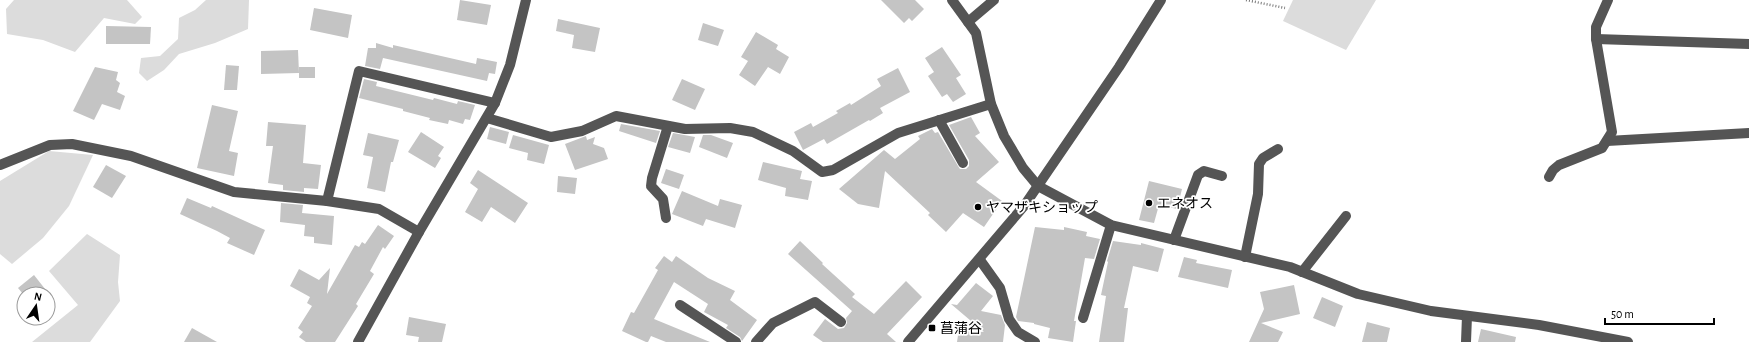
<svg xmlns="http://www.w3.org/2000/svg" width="1749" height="342" viewBox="0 0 1749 342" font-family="'Alegreya Sans','Noto Sans JP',sans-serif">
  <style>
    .green { fill: #dcdcdc }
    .building { fill: #c4c4c4 }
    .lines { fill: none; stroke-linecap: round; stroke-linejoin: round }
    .path { stroke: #777; stroke-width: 2.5; stroke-dasharray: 1 2; stroke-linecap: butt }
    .minor { stroke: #555; stroke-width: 10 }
    .poi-dot { fill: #000; stroke: #fff; stroke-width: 1.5 }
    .labels { text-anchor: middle; stroke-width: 3.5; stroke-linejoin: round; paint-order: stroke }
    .poi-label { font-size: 14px; fill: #000; stroke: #fff; text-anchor: start }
  </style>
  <rect width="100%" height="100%" fill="#fff"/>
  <g class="green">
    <polygon points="14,0 127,0 142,17 135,24 104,18 75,52 43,40 7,34 6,9"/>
    <polygon points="206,0 249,0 248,29 215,43 179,54 164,70 147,81 139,73 141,58 160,56 178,39 179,18 195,10"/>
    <polygon points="1293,0 1376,0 1346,50 1283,21"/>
    <polygon points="49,151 93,155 69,206 43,238 12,264 0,254 0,181"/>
    <polygon points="87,234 120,255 118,282 120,301 90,342 32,342 78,305 49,271"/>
  </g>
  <g class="building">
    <polygon points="460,0 491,5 487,25 457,20"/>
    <polygon points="881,0 915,0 924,9 912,21 909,18 904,23"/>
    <polygon points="314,8 352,15 348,38 310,30"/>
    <polygon points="558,19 600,28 595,52 572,48 574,35 556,31"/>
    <polygon points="703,23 724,30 718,46 698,40"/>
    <polygon points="106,26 151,27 150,44 106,44"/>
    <polygon points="756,32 778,45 776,49 789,57 780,74 768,67 755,86 739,75 748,61 741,57"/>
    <polygon points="376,43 393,48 393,45 476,64 477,58 497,62 495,74 489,73 487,81 383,58 380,69 365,66 368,48 376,48"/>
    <polygon points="942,47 961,75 956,78 966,94 953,102 947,94 942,97 928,76 934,72 925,58"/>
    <polygon points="298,50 299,73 261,74 261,51"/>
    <polygon points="226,65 239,66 237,90 224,90"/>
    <polygon points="95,67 118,72 116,80 120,83 117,92 125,96 120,110 102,104 94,120 73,111"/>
    <rect x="299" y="67" width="16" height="11"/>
    <polygon points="898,68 910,92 880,108 883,113 870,121 869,120 827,144 824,139 803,150 794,132 811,123 813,127 838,113 836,111 850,103 851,105 881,86 877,79"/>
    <polygon points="364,79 377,82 376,86 433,100 434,98 457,104 458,101 475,105 470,120 465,119 463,124 449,120 448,124 429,120 430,118 403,111 403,109 359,98"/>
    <polygon points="682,79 705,89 695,110 672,100"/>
    <polygon points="212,105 238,111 229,151 238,153 234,176 197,168"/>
    <polygon points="971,117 980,133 975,136 999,162 976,182 1002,201 984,227 963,213 946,232 928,215 930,213 885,171 879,208 858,204 839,189 884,150 895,159 920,139 918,136 932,129 935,133 938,132 958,166 960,169 966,169 969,166 969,160 949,125"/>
    <polygon points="268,122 306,125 303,163 321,165 318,189 304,188 304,192 283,190 283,185 268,183 273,146 266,146"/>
    <polygon points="621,124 660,131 656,143 619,131"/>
    <polygon points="490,127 509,132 506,144 487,139"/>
    <polygon points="421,132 444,147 438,156 441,158 435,168 408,152"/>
    <polygon points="368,133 399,140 393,162 391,162 385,192 367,188 373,157 363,155"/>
    <polygon points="673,133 695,137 690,153 668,147"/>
    <polygon points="513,135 549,145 544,164 527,160 528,153 509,148"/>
    <polygon points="703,135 711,135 733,143 727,158 699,147"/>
    <polygon points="586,136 587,140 595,137 593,144 604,148 608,159 575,170 565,144"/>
    <polygon points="763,162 802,171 800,179 812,181 808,200 785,196 786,188 758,180"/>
    <polygon points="106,165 126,176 112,198 93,187"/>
    <polygon points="666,169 684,175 679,189 661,183"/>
    <polygon points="478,170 528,203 515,223 491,207 482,222 465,212 478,189 470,183"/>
    <polygon points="558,176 577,178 575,194 557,192"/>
    <polygon points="1149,181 1182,189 1177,209 1159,205 1154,223 1139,220"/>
    <polygon points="682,191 718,206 720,199 742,205 735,228 706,219 703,226 672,214"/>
    <polygon points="187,198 211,208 212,206 265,230 254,255 227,243 230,238 217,231 180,214"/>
    <polygon points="281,203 303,205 302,213 334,216 332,245 314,243 314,237 304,236 305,225 280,222"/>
    <polygon points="378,225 394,236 385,249 383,247 370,271 374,274 356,304 358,306 335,342 306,342 299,337 303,332 298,328 312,306 307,303 310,297 290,286 299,269 319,280 330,268 327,294 355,245 359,247 362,242 365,244"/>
    <polygon points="1035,227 1064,230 1064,227 1087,232 1086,236 1100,239 1094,259 1085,258 1074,321 1076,321 1073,342 1048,338 1050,328 1034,324 1034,323 1018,321 1016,317"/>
    <polygon points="800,241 823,263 822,264 855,294 852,297 874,314 906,281 922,297 887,334 896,342 823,342 813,335 825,319 838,329 844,328 847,323 846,318 852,311 788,254"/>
    <polygon points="1113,241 1141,245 1141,243 1164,249 1158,272 1133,266 1124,308 1128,308 1124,342 1099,342 1106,296 1101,295 1108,262 1107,261"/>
    <polygon points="664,256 672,262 676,256 708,278 735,291 730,300 757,320 742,341 740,337 726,328 728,325 704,312 708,304 674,282 654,319 710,342 666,342 651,336 648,342 646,342 622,331 631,312 634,313 658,270 655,268"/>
    <polygon points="1184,257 1197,260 1196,263 1232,270 1228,288 1178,277"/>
    <polygon points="34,275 49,294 23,294 18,288"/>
    <polygon points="976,283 993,296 981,311 1001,315 1005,325 1003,342 957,342 959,329 984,332 951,304 957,305"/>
    <polygon points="1294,285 1300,314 1261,323 1283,332 1278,342 1249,342 1264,309 1260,292"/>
    <polygon points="1322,297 1343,306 1335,327 1313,318"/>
    <polygon points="409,317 446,324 442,342 418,342 419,337 406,335"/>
    <polygon points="1367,322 1390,328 1387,342 1362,342"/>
    <polygon points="192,328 217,342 184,342"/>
    <polygon points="1481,329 1516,337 1515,342 1478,342"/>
  </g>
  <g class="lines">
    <polyline class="path" points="1246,0 1285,8"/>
    <g class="minor">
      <polyline points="952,0 976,33 991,104 1004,136 1023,168 1038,186 1111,225 1290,267 1358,294 1431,311 1539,325 1628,342"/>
      <polyline points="968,22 994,0"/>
      <polyline points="1596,39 1749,44"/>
      <polyline points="487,118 551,137 582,131 616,116 685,129 730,128 753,132 793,151 822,172 833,170 898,133 991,104"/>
      <polyline points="939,120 963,163"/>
      <polyline points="1607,141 1749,133"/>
      <polyline points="0,165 50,145 72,144 131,156 234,192 327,201 379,209 419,232"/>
      <polyline points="1549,177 1553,170 1559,165 1602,148 1612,132 1596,39 1596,27 1608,0"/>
      <polyline points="327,201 359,71 495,103"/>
      <polyline points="666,218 663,199 651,186 652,178 668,126"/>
      <polyline points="1174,240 1198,175 1204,171 1222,176"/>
      <polyline points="1245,257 1258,194 1259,164 1263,158 1278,149"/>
      <polyline points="980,260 1000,288 1009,319 1018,332 1035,342"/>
      <polyline points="1302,272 1346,216"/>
      <polyline points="680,305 736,342"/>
      <polyline points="1083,318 1111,225"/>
      <polyline points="358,342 419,232 495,103 510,65 526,0"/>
      <polyline points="756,342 773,323 815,302 841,322"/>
      <polyline points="908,342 1024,206 1119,67 1161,0"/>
      <polyline points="1466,342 1467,316"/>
    </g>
  </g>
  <g class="poi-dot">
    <circle cx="1149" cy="203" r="4"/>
    <circle cx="978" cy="207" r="4"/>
    <rect x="928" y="324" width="8" height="8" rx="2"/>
  </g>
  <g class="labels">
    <g class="poi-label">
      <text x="1157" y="208">エネオス</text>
      <text x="986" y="212">ヤマザキショップ</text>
      <text x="940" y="333">菖蒲谷</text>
    </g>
  </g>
  <g transform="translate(36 306) rotate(13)"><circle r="19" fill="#ffffff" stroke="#999999"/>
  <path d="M0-3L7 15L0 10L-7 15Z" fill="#000000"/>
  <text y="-6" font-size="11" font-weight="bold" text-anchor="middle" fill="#000000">N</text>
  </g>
  <path d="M1605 318v6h109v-6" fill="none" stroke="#000000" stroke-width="2"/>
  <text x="1611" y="318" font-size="12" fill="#000000" stroke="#ffffff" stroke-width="3" paint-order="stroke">50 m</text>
</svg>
